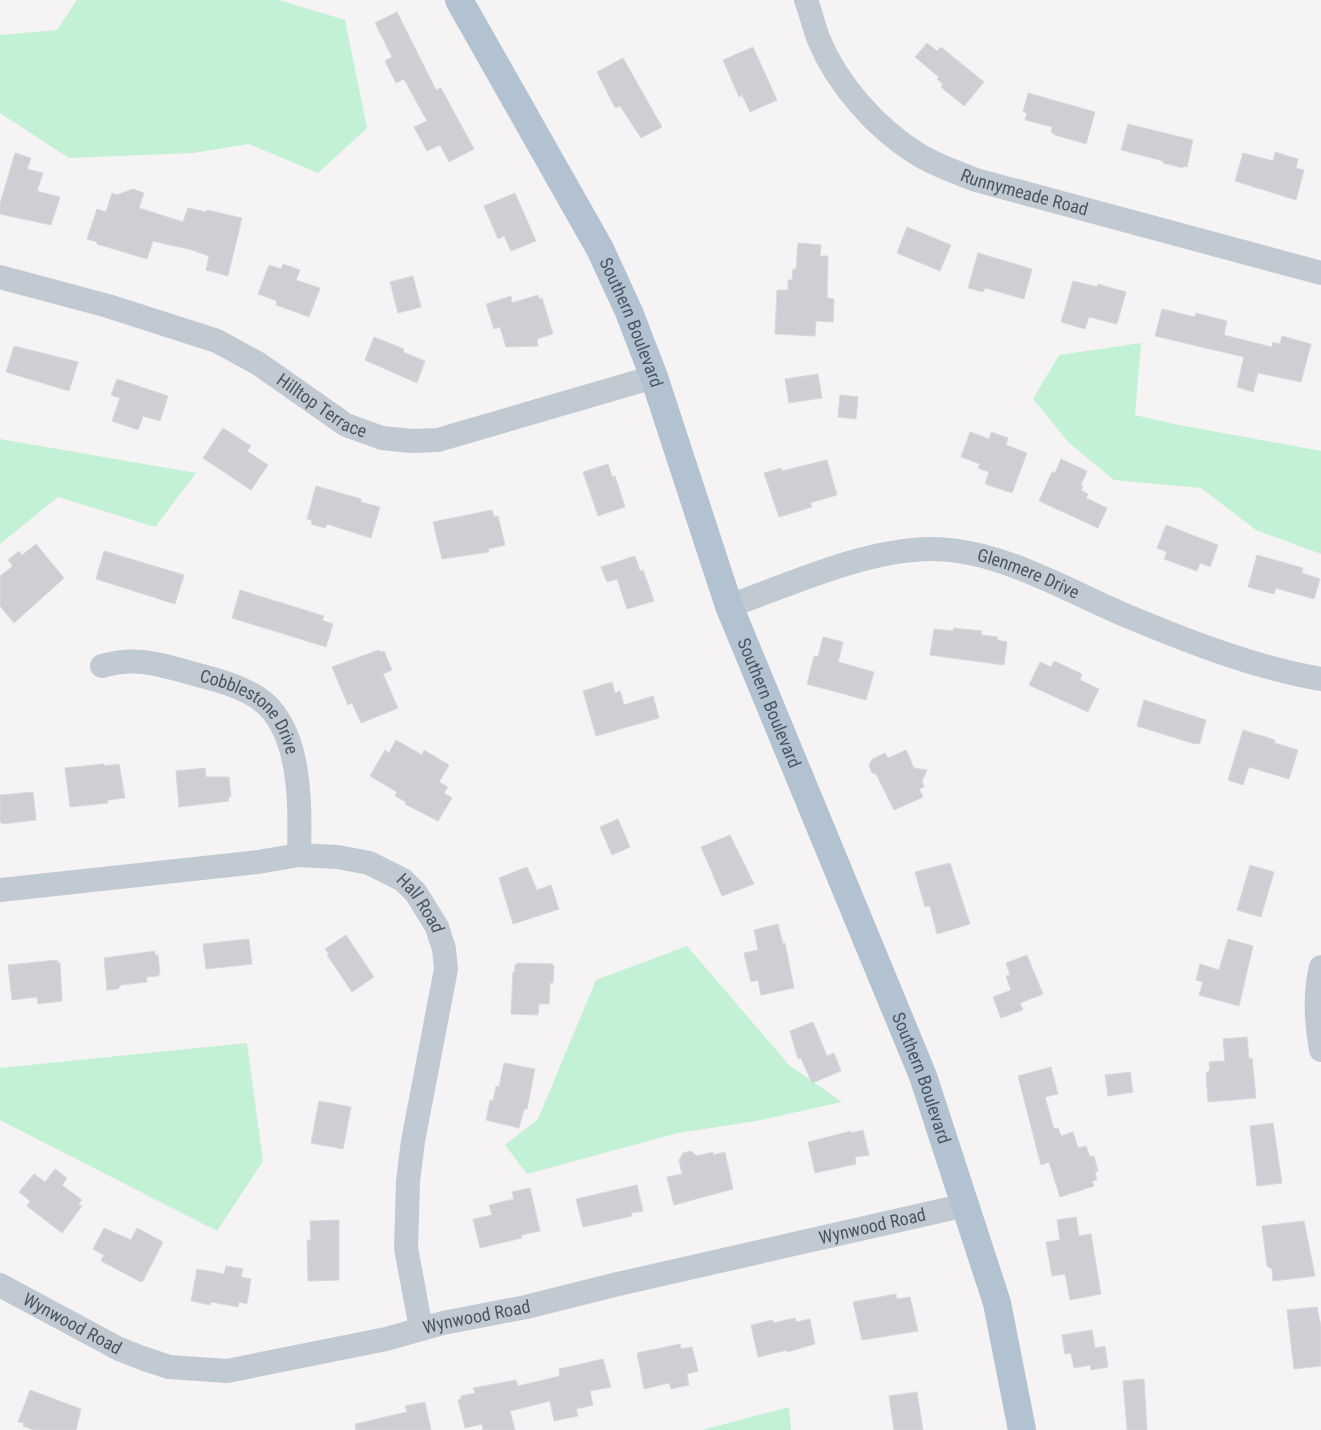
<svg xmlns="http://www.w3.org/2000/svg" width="1321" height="1430" viewBox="0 0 1321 1430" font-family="'Roboto Condensed',sans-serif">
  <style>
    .green { fill: #c3f1d5 }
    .building { fill: #cdcfd5; stroke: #d7d9de }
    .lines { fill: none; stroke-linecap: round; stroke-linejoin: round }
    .minor { stroke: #c1cad2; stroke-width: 24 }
    .major { stroke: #b3c2d1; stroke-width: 28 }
    .labels { text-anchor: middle; stroke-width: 4; stroke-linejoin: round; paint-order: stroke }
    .street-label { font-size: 18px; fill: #4a5661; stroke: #fff }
  </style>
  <rect width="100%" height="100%" fill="#f5f3f3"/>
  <g class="green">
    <polygon points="77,0 279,0 345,20 367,128 318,173 249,144 193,153 69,158 0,113 0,35 57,30"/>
    <polygon points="1141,343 1135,415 1179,425 1321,451 1321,554 1256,530 1201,488 1114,480 1069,443 1033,399 1059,355"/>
    <polygon points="0,438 0,439 196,473 155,527 58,497 0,544"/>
    <polygon points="687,946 789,1065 842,1102 756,1121 678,1133 527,1174 505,1145 538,1119 596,980"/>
    <polygon points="247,1043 263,1161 217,1231 0,1120 0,1068"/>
    <polygon points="789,1407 791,1430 702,1430"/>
  </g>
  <g class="building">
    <polygon points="397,12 436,90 441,88 474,149 449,162 440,145 427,151 414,127 427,121 404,79 396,83 385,61 392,57 375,23"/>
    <polygon points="927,43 937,51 941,47 984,82 964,106 941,87 943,84 937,79 939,77 915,57"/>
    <polygon points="753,47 777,100 750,112 742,95 739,97 723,60"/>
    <polygon points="623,58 662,127 641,138 620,106 615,108 597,72"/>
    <polygon points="1028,93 1095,112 1086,144 1055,135 1051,132 1052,127 1025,120 1027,113 1023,112"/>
    <polygon points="1128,124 1193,140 1187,167 1184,166 1183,168 1163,163 1163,161 1121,150"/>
    <polygon points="1275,152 1298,159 1296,168 1304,170 1296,200 1235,181 1243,153 1273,161"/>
    <polygon points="15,153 31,158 27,169 43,173 37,191 60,197 51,225 0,214 0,204"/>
    <polygon points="133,189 144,193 139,208 183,222 188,208 206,212 207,210 242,218 228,276 206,270 209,256 192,250 153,241 147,259 97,244 97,242 87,239 97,209 106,212 112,193 117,195"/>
    <polygon points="515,193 536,241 511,251 504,236 498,239 484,206"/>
    <polygon points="907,227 951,245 940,271 897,253"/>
    <polygon points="798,243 821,245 820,256 828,256 827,298 834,299 833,322 816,321 815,336 775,334 777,290 788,290 788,280 792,280 793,269 796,269"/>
    <polygon points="978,253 1032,269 1024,299 985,288 983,292 968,288"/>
    <polygon points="283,264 300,270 296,280 320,288 309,317 276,305 277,301 258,294 269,265 281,269"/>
    <polygon points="413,276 421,307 398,313 390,282"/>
    <polygon points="1073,281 1097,287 1098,284 1126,292 1117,324 1089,317 1085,329 1061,322"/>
    <polygon points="538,295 539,299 542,298 553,334 537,339 538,346 506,347 500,327 494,329 486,304 511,296 512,303"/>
    <polygon points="1162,309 1195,317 1196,313 1227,321 1224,335 1272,347 1273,342 1280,344 1282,336 1311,344 1301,382 1258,373 1253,392 1237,387 1244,357 1155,336"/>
    <polygon points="374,337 404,349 403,352 425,361 417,383 365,360"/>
    <polygon points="14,346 78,362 69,391 6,372"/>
    <polygon points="818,374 822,398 789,403 785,379"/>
    <polygon points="117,379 168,396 160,421 143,416 138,430 112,421 120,398 111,395"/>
    <polygon points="840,395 858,397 856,419 838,417"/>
    <polygon points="223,428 251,446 247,451 268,465 251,490 203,458"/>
    <polygon points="970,432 989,439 991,432 1008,438 1006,445 1027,453 1012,493 985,484 989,472 978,468 980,464 961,457"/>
    <polygon points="1061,459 1087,471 1081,485 1083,486 1081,490 1088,494 1086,498 1107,508 1098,528 1039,501 1052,472 1055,473"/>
    <polygon points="827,460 837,495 810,503 812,507 779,517 764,473 781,468 782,471"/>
    <polygon points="608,464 612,477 615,476 625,507 598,516 583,472"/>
    <polygon points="316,486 361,499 361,502 380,507 371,538 327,524 325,528 311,524 312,520 307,519"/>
    <polygon points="492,510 494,517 498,516 505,545 488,549 489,552 442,559 433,522"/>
    <polygon points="1166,525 1218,545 1210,567 1200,563 1197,571 1164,559 1167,552 1157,548"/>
    <polygon points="36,544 64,578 14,623 0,606 0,576 13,566 8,560 19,551 22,555"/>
    <polygon points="104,551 184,575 175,604 96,579"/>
    <polygon points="1257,555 1303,568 1302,573 1320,579 1314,599 1276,588 1274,594 1248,587"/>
    <polygon points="635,556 640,571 643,570 654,601 627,609 617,579 607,582 601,567"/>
    <polygon points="240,590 324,616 322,620 333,624 326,647 232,618"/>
    <polygon points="954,628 982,631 981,635 998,637 997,640 1007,642 1004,665 930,655 934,629 953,631"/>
    <polygon points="823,637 843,642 838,662 874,672 866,700 807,684 814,656 818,657"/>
    <polygon points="379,650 380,652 384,651 392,670 383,674 398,708 361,723 352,703 348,705 332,667"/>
    <polygon points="1054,661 1082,674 1080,680 1099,689 1088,712 1029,685 1040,662 1051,667"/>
    <polygon points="612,682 615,693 620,691 624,705 653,696 659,718 596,736 583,691"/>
    <polygon points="1144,700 1206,720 1200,743 1195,744 1137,726"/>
    <polygon points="1243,730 1275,740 1274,743 1298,750 1289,779 1249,767 1243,785 1228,780"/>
    <polygon points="396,740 422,755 424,750 449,765 439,782 448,787 444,793 452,798 438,821 405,804 406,802 395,796 397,792 370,776 385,750 389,753"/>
    <polygon points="906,750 914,768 927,770 922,781 924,787 919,789 923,797 894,810 876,774 872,773 869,765 872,759 885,753 888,758"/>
    <polygon points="104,764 104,766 119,764 125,798 108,800 108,803 70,807 65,768"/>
    <polygon points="205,768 206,777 229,777 231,797 228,797 229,801 179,807 176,771"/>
    <polygon points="33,792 36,820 3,824 0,822 0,795"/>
    <polygon points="618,819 630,847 612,855 600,827"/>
    <polygon points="730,835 754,884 722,896 701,847"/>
    <polygon points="950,863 970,924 937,934 930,906 925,907 915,872"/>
    <polygon points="1250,865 1274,872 1261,917 1237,910"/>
    <polygon points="527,867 537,890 551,885 559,909 513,924 499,878"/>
    <polygon points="778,924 783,944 785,943 794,988 761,995 758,980 751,982 744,953 758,950 754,930"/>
    <polygon points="346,935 374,977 352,992 327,955 329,954 325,949"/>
    <polygon points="249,939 252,964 206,969 203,944"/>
    <polygon points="1228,939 1253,946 1239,1006 1199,995 1203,982 1196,980 1200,964 1219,970"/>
    <polygon points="155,951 155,955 158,955 160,974 158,976 146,977 147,982 121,985 118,989 107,990 104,958"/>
    <polygon points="1027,955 1043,994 1020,1003 1023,1010 1001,1018 993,997 1011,990 1006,976 1010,975 1006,963"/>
    <polygon points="57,960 58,963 60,963 62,1001 38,1004 37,997 12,1000 8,965"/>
    <polygon points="518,963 552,964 554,966 553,983 550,983 549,1004 539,1004 538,1015 511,1014 513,972 515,972 515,965"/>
    <polygon points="813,1022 827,1056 834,1053 841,1071 812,1083 801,1058 798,1059 790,1031"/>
    <polygon points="1247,1037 1249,1059 1252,1058 1256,1098 1208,1102 1206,1073 1210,1070 1209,1062 1225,1061 1223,1039"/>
    <polygon points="504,1063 535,1069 527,1109 524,1109 519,1128 486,1120 490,1100 493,1101 496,1086 499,1087"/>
    <polygon points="1051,1067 1058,1094 1045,1097 1054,1129 1058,1128 1061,1136 1073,1132 1078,1148 1086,1146 1090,1157 1094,1156 1098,1171 1095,1172 1097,1180 1092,1181 1094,1186 1060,1197 1049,1162 1041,1165 1018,1076"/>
    <polygon points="1130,1072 1133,1092 1108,1096 1105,1075"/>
    <polygon points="319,1101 351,1107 343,1149 311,1143"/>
    <polygon points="1273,1123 1282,1183 1257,1186 1250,1126"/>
    <polygon points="863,1130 869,1155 855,1157 856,1164 815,1173 808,1142 851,1131 851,1133"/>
    <polygon points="691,1151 697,1156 713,1152 713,1155 725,1152 733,1189 674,1205 667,1177 682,1174 679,1160 683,1153"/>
    <polygon points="55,1169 67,1178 62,1185 82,1200 78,1204 82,1206 62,1233 27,1206 30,1201 19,1192 34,1174 45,1182"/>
    <polygon points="637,1185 643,1211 631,1213 632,1216 583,1227 576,1199"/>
    <polygon points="530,1188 540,1231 521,1235 522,1238 480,1248 473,1219 492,1215 489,1205 514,1199 512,1192"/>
    <polygon points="1076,1217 1079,1236 1091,1234 1101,1294 1070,1300 1065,1274 1052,1276 1046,1242 1060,1240 1057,1220"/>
    <polygon points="339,1220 339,1280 308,1281 307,1240 311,1240 310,1221"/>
    <polygon points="1304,1221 1315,1276 1273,1281 1272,1269 1267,1266 1262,1226"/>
    <polygon points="104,1228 131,1240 137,1228 163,1242 143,1281 141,1282 101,1261 104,1255 93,1249"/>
    <polygon points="226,1266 243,1269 241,1277 251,1279 247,1304 239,1302 238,1307 211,1302 210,1305 191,1301 197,1269 224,1274"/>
    <polygon points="896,1294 897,1299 910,1297 918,1331 862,1340 853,1302"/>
    <polygon points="1317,1307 1321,1326 1321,1366 1294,1369 1287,1310"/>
    <polygon points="795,1318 796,1322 810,1319 815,1344 787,1352 787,1350 758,1357 751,1325 773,1320 773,1323"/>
    <polygon points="1092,1330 1095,1348 1105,1346 1108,1367 1091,1370 1090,1365 1074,1368 1071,1353 1065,1354 1062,1335"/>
    <polygon points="680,1344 681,1349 692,1347 698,1371 687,1374 689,1385 671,1389 669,1383 644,1389 637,1353"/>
    <polygon points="603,1359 611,1387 590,1391 593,1405 576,1409 578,1416 554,1421 550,1401 510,1411 515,1430 483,1430 482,1424 465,1428 458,1400 461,1399 461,1396 475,1393 473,1388 516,1380 518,1386 560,1376 559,1369"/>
    <polygon points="1144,1379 1147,1430 1127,1430 1123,1381"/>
    <polygon points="30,1390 81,1409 76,1430 34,1430 23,1426 24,1423 18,1422"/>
    <polygon points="917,1392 923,1430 894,1430 889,1396"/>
    <polygon points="425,1402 431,1430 356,1430 355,1424 407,1412 405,1406"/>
  </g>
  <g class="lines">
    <g class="minor">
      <path id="s1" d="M806 0C811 13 814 28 819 40 837 84 876 128 916 153 934 165 956 172 976 180L1321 273"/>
      <path id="s2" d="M0 277 108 306 217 341 259 364 346 425 382 438 411 441 438 440 654 377"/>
      <path id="s3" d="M729 606C792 584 861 551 928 549 996 548 1060 587 1120 613 1184 640 1252 667 1321 679"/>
      <path id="s4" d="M102 666C135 656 158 664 191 673 213 679 235 684 255 696 303 725 300 806 299 855"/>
      <path id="s5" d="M0 890 258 862 299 855 338 857 369 863 403 880 416 893 437 927 444 949 446 969 413 1141 408 1181 406 1248 421 1329"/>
      <path d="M1321 967C1314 995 1316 1022 1321 1050"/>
      <path id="s6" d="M0 1285 119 1349 145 1359 169 1367 227 1371 386 1339 443 1323 526 1307 618 1284 966 1205"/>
    </g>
    <path class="major" id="s7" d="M459 0 600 249 629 312 654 377 729 606 923 1076 997 1303 1022 1430"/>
  </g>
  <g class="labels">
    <g class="street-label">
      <text dy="6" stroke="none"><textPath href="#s1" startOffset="309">Runnymeade Road</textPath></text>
      <text dy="6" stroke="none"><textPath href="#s7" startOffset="366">Southern Boulevard</textPath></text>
      <text dy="6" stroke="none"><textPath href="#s2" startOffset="350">Hilltop Terrace</textPath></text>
      <text dy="6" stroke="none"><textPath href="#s3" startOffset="312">Glenmere Drive</textPath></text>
      <text dy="6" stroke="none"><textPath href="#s7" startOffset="771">Southern Boulevard</textPath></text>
      <text dy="6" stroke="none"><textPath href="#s4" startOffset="165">Cobblestone Drive</textPath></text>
      <text dy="6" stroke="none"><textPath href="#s5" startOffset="439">Hall Road</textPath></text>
      <text dy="6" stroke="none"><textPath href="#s7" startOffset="1176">Southern Boulevard</textPath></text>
      <text dy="6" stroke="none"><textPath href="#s6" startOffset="908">Wynwood Road</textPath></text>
      <text dy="6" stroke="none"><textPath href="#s6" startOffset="502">Wynwood Road</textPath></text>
      <text dy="6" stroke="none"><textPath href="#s6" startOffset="82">Wynwood Road</textPath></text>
    </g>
  </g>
</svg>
